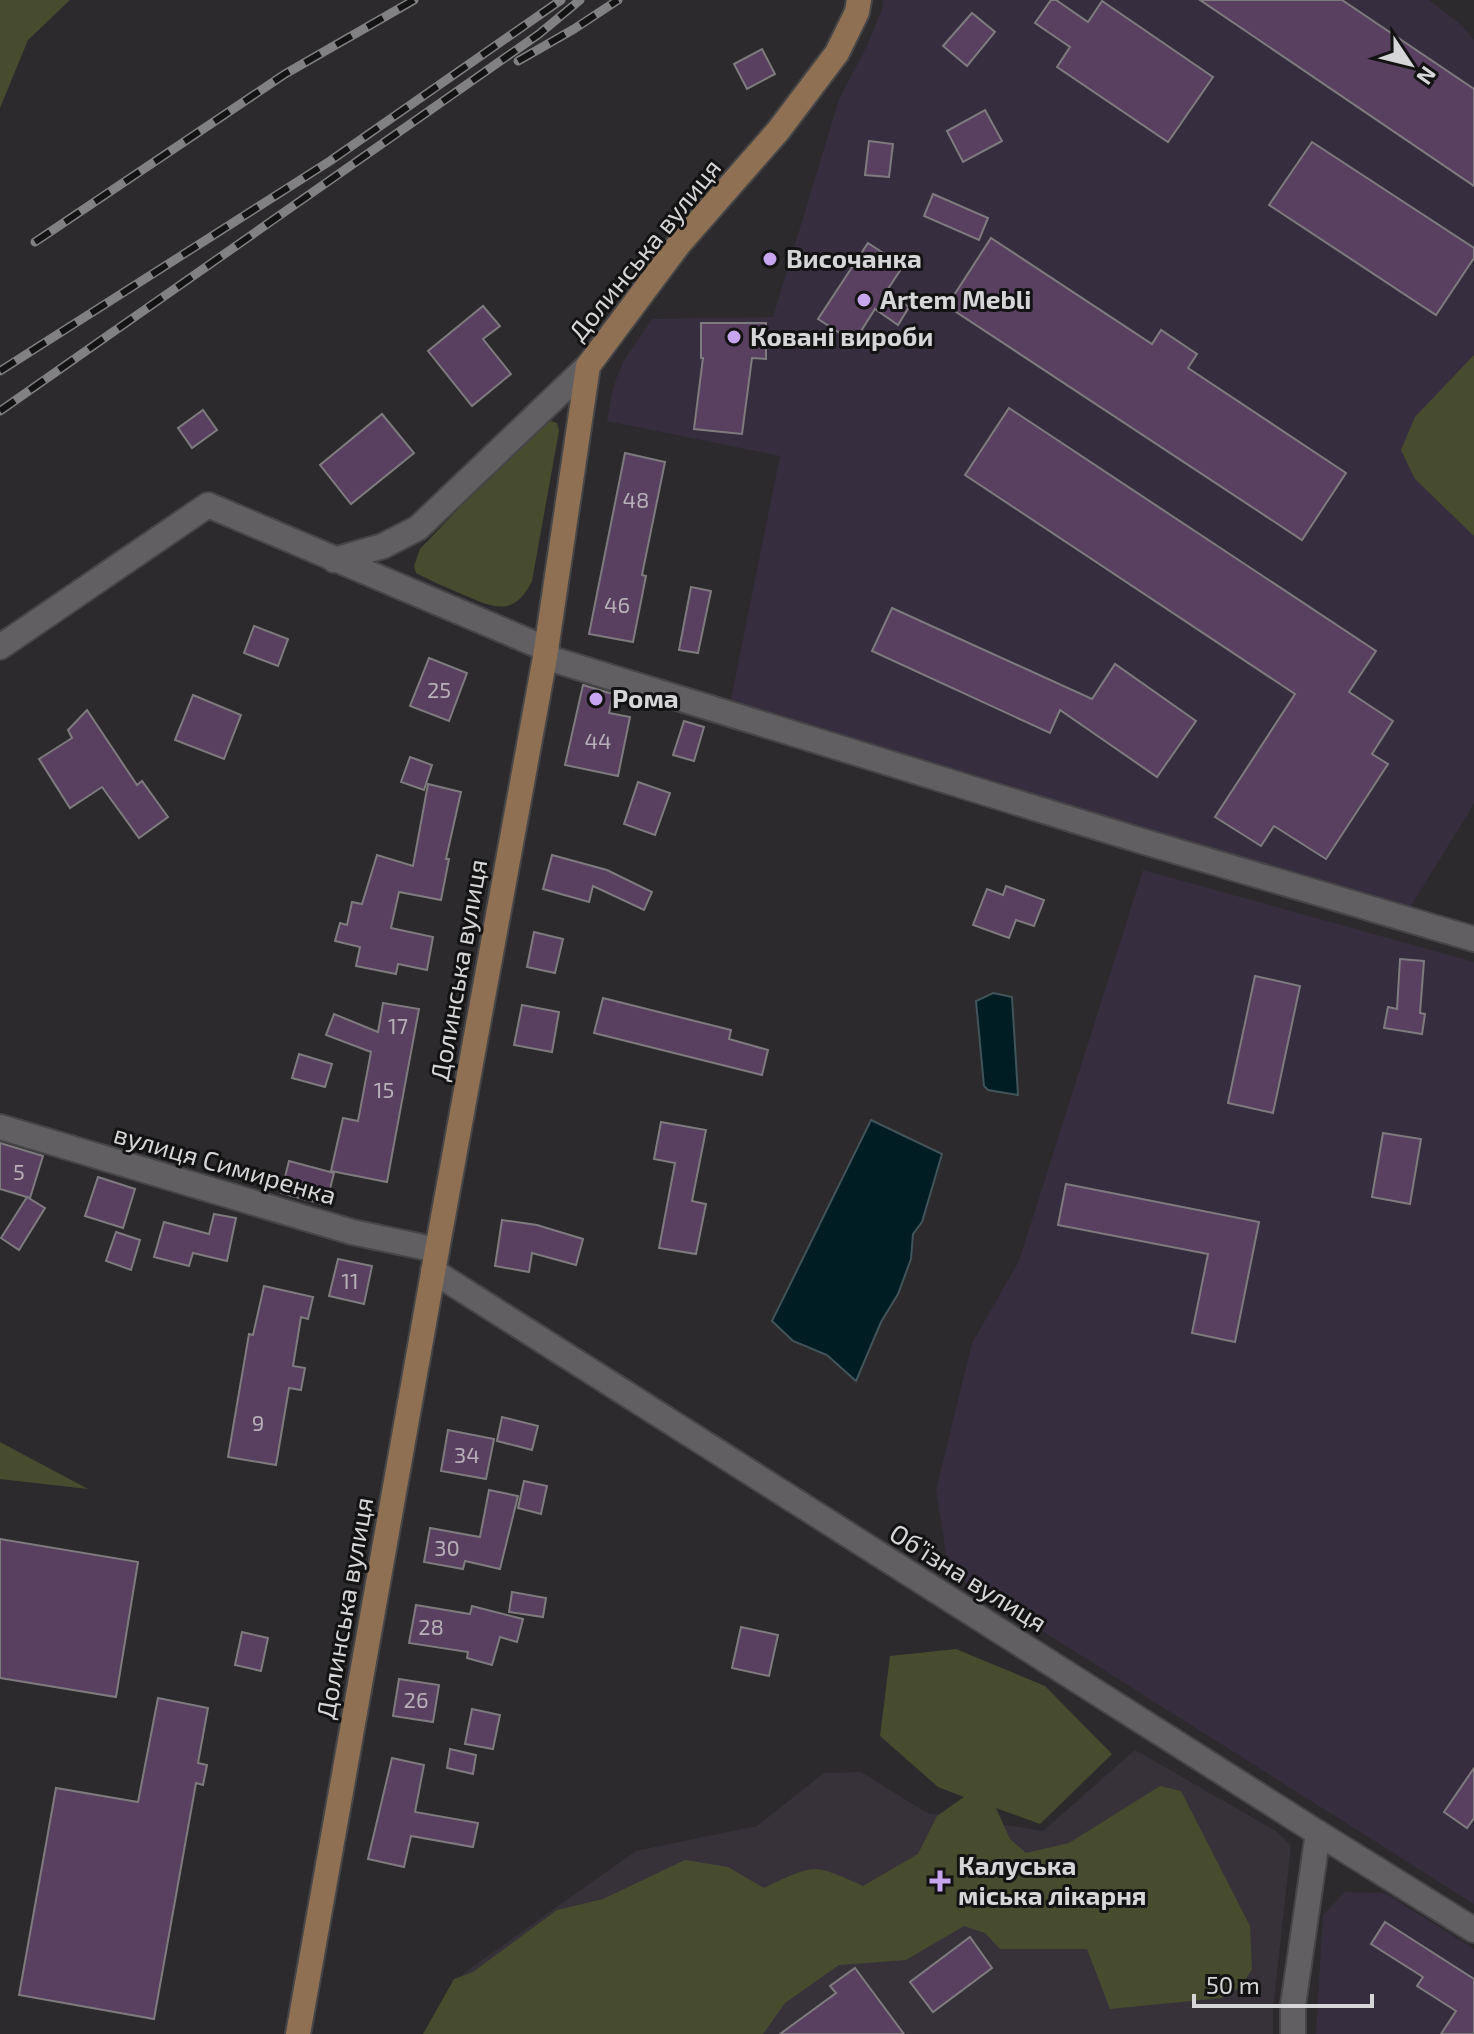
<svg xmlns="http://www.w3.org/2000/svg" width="1474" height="2034" viewBox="0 0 1474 2034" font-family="'Exo 2',sans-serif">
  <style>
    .industrial { fill: #362e3e }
    .built { fill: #373239 }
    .green { fill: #484c2f }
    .water { fill: #011d24; stroke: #41545a; stroke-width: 2 }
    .building { fill: #594060; stroke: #7e7b7e; stroke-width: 2 }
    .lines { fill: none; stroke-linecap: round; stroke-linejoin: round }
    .minor-casing { stroke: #464547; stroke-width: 28 }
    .major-casing { stroke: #464547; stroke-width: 28 }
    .minor { stroke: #615f62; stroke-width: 24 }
    .major { stroke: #8f7052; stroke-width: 24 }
    .rail-casing { stroke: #818082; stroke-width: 9 }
    .rail { stroke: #131314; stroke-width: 6; stroke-dasharray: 18; stroke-linecap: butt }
    .poi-dot { fill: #c8a5ef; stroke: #131314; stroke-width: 3 }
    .labels { text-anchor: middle; stroke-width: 6; stroke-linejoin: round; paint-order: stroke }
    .number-label { font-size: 22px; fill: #b7b0b9 }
    .street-label { font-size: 26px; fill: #d6d5d7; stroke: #131314 }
    .poi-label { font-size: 26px; font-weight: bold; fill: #d6d5d7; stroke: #131314; text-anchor: start }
  </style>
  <rect width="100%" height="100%" fill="#2c2a2c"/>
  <g class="industrial">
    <polygon points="883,0 1429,0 1459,23 1474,40 1474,804 1409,909 730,704 780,456 607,421 613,388 623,362 652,319 773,317 839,99 866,48 882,9"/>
    <polygon points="1143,870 1474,962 1474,1904 949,1572 936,1490 972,1343 1019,1261"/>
    <polygon points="1345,1892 1385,1893 1474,1949 1474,2034 1316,2034 1323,1915"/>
  </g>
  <polygon class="built" points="1135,1750 1276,1831 1291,1846 1273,2009 1273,2034 427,2034 465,1972 636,1851 757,1826 824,1773 861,1772 927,1813 1043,1831"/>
  <g class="green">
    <polygon points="0,0 70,0 28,40 0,108"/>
    <polygon points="1474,355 1474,536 1415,479 1401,450 1415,417"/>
    <path d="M544 419 557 423 559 431 532 581C513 621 488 605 457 592 443 586 429 580 416 573L414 566 420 549Z"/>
    <polygon points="0,1442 88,1489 0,1479"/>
    <path d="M956 1649 1045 1686 1112 1754 1040 1824 996 1808 1010 1839 1026 1853 1069 1843 1160 1786 1181 1791 1250 1926 1252 1969 1241 1987 1221 1998 1110 2009 1087 1949H1000L985 1933 964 1926 906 1960 839 1965 785 2003 763 2034H423L454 1979 473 1972 557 1910 603 1899 685 1860 728 1867 764 1888C815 1864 812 1863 863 1886L918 1854 937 1816 964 1797 938 1787 880 1736 890 1656Z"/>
  </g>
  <g class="water">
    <polygon points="993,993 1012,997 1018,1095 988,1090 984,1086 976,1001"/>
    <polygon points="871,1120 942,1154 922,1222 913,1234 911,1259 898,1294 881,1322 856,1381 827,1355 793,1341 772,1321"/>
  </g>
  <g class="building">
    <polygon points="1051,0 1056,0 1088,22 1102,1 1213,77 1168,142 1057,67 1070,47 1035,23"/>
    <polygon points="1200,0 1342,0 1474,89 1474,186"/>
    <polygon points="972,13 995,32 967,66 943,46"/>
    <polygon points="762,49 775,74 747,89 734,64"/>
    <polygon points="985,110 1002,141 963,162 947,131"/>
    <polygon points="869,141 893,144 889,177 865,175"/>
    <polygon points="1312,142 1474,248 1474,258 1436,315 1269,205"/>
    <polygon points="933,194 988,218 979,240 924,216"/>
    <polygon points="991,238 1152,344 1161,330 1197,354 1188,368 1346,473 1302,540 947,306"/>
    <polygon points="868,243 903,266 886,292 909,307 898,325 875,309 854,342 818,319"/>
    <polygon points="483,306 500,326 483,339 511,374 472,406 428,351"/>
    <polygon points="701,323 766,323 766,359 752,358 742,434 694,429 703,358 701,358"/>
    <polygon points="1009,408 1376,651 1349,692 1393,721 1372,754 1388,764 1326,859 1274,826 1261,846 1215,817 1295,694 965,475"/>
    <polygon points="203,410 217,430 192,448 178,428"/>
    <polygon points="382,414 414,453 351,504 320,465"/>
    <polygon points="625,453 665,462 642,575 646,576 633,642 589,634"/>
    <polygon points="691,587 711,591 698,653 679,650"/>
    <polygon points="892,608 1092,699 1115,664 1196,721 1157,777 1060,710 1050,733 872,651"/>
    <polygon points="254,626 288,639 278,666 244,653"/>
    <polygon points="429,658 467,673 449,721 410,706"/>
    <polygon points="583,685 613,694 609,713 630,717 618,776 565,765"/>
    <polygon points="193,695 241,715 224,759 175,740"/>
    <polygon points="87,710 137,785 142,781 168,817 139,838 102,787 70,808 39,759 72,738 68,730"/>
    <polygon points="684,721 704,727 694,761 673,755"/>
    <polygon points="410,757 432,765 424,790 401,782"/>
    <polygon points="638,782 670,793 655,835 624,824"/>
    <polygon points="428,784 461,792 446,859 449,859 441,900 399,892 391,928 433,937 427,970 398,964 396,974 356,966 360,947 335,941 340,923 347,925 352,902 362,904 377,855 413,866"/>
    <polygon points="552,855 607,870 652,892 644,910 593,886 589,902 543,889"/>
    <polygon points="1006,886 1044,900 1034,926 1016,920 1009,938 973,925 987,889 1003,895"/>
    <polygon points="534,932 563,939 555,973 527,967"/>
    <polygon points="1400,959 1424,961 1420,1013 1425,1014 1422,1034 1384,1028 1388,1007 1397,1009"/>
    <polygon points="1255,976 1300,986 1273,1113 1228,1103"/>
    <polygon points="603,998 731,1030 729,1039 768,1050 762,1075 594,1033"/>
    <polygon points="383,1003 419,1009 387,1182 331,1171 343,1118 358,1121 371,1052 326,1035 334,1014 378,1032"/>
    <polygon points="522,1005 559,1012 552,1052 514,1045"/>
    <polygon points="299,1054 332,1064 325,1087 292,1078"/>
    <polygon points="661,1122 706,1130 692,1201 706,1204 696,1254 659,1248 675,1163 654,1159"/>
    <polygon points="1383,1133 1421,1139 1410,1204 1372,1197"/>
    <polygon points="0,1143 43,1156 30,1198 0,1189"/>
    <polygon points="289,1161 334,1173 326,1205 281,1193"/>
    <polygon points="98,1177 135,1189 123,1228 85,1216"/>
    <polygon points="1066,1184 1259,1222 1235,1342 1192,1333 1208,1254 1058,1225"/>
    <polygon points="27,1197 45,1208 19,1250 1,1238"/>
    <polygon points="214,1214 236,1218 227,1261 193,1253 189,1266 154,1257 164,1222 209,1234"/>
    <polygon points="502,1220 537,1225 583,1239 576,1265 532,1253 529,1272 495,1266"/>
    <polygon points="116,1232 140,1240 131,1270 106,1261"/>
    <polygon points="338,1259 372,1266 364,1304 329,1296"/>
    <polygon points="264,1286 313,1297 308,1319 301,1317 293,1366 305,1368 301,1390 289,1388 276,1465 228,1457 249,1334 253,1335"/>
    <polygon points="502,1417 538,1426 532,1450 497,1441"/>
    <polygon points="448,1430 494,1439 486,1479 441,1471"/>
    <polygon points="524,1481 547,1486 541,1514 518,1508"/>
    <polygon points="489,1490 518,1496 500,1569 465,1561 463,1569 424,1562 430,1528 480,1537"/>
    <polygon points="0,1539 138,1562 116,1697 0,1678"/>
    <polygon points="512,1592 546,1598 543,1617 509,1612"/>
    <polygon points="416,1605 470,1614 472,1606 523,1619 517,1642 500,1637 492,1665 467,1658 468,1652 409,1643"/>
    <polygon points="741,1627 778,1635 769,1676 732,1668"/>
    <polygon points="242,1632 268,1638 261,1671 235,1665"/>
    <polygon points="399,1679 439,1685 433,1722 393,1716"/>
    <polygon points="158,1698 208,1708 198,1763 207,1765 203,1785 196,1783 154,2019 19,1995 56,1788 138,1802"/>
    <polygon points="472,1709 500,1715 493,1749 465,1744"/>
    <polygon points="450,1749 476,1755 473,1774 447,1768"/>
    <polygon points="392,1758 424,1765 415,1812 478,1823 473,1847 411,1836 404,1867 368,1859"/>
    <polygon points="1474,1768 1474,1818 1467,1828 1444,1812"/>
    <polygon points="1385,1922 1474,1979 1474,2034 1441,2034 1456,2011 1417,1986 1423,1977 1371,1944"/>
    <polygon points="970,1937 992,1968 933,2012 910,1982"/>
    <polygon points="855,1968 904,2034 780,2034 836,1993 830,1986"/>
  </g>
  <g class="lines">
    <g class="minor-casing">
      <g id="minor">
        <polyline points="334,560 383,546 418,528 588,366"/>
        <polyline points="0,647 208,505 547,649"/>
        <polyline points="545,657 1145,842 1474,939"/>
        <polyline points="0,1127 352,1232 437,1250"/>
        <polyline points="433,1271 1318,1833 1474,1930"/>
        <polyline points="1293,2034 1293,2005 1318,1833"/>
      </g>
    </g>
    <g class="major-casing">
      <polyline id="major" points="298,2034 437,1250 545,657 588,366 679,244 778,131 837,53 857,12 859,0"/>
    </g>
    <use href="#minor" class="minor"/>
    <use href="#major" class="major"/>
    <g class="rail-casing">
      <g id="rail">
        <polyline points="518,61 574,29 618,0"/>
        <polyline points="35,242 285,74 414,0"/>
        <polyline points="0,371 330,161 561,0"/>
        <polyline points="0,411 539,34 580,0"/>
      </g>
    </g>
    <use href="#rail" class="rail"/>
  </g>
  <g class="poi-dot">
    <circle cx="770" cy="259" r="8"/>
    <circle cx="864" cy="300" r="8"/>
    <circle cx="734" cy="337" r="8"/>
    <circle cx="596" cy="699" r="8"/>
    <path d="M936 1869h8v8h8v8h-8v8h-8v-8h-8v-8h8z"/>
  </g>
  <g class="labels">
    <g class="number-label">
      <text x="636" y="508">48</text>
      <text x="617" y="613">46</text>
      <text x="439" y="698">25</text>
      <text x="598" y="749">44</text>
      <text x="398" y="1034">17</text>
      <text x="384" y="1098">15</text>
      <text x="19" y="1180">5</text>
      <text x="350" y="1289">11</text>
      <text x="258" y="1431">9</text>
      <text x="467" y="1463">34</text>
      <text x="447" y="1556">30</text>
      <text x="431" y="1635">28</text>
      <text x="416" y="1708">26</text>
    </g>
    <g class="street-label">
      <text transform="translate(645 250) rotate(-51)" y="9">Долинська вулиця</text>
      <text transform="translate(459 970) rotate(-80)" y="9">Долинська вулиця</text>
      <text transform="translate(225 1165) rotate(16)" y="9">вулиця Симиренка</text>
      <text transform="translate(968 1578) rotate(32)" y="9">Обʼїзна вулиця</text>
      <text transform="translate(345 1608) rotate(-80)" y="9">Долинська вулиця</text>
    </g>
    <g class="poi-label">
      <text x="786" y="268">Височанка</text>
      <text x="880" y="309">Artem Mebli</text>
      <text x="750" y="346">Ковані вироби</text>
      <text x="612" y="708">Рома</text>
      <text x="958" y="1875">Калуська<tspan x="958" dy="30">міська лікарня</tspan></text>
    </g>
  </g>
  <g transform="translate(1410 64) rotate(125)" stroke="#131314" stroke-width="6" paint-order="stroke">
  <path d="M0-6L14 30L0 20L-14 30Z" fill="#d6d5d7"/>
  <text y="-12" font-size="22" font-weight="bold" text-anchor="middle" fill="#d6d5d7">N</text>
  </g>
  <path d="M1194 1994v12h178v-12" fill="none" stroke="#d6d5d7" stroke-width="4"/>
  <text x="1206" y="1994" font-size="24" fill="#d6d5d7" stroke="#131314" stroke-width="6" paint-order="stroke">50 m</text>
</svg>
